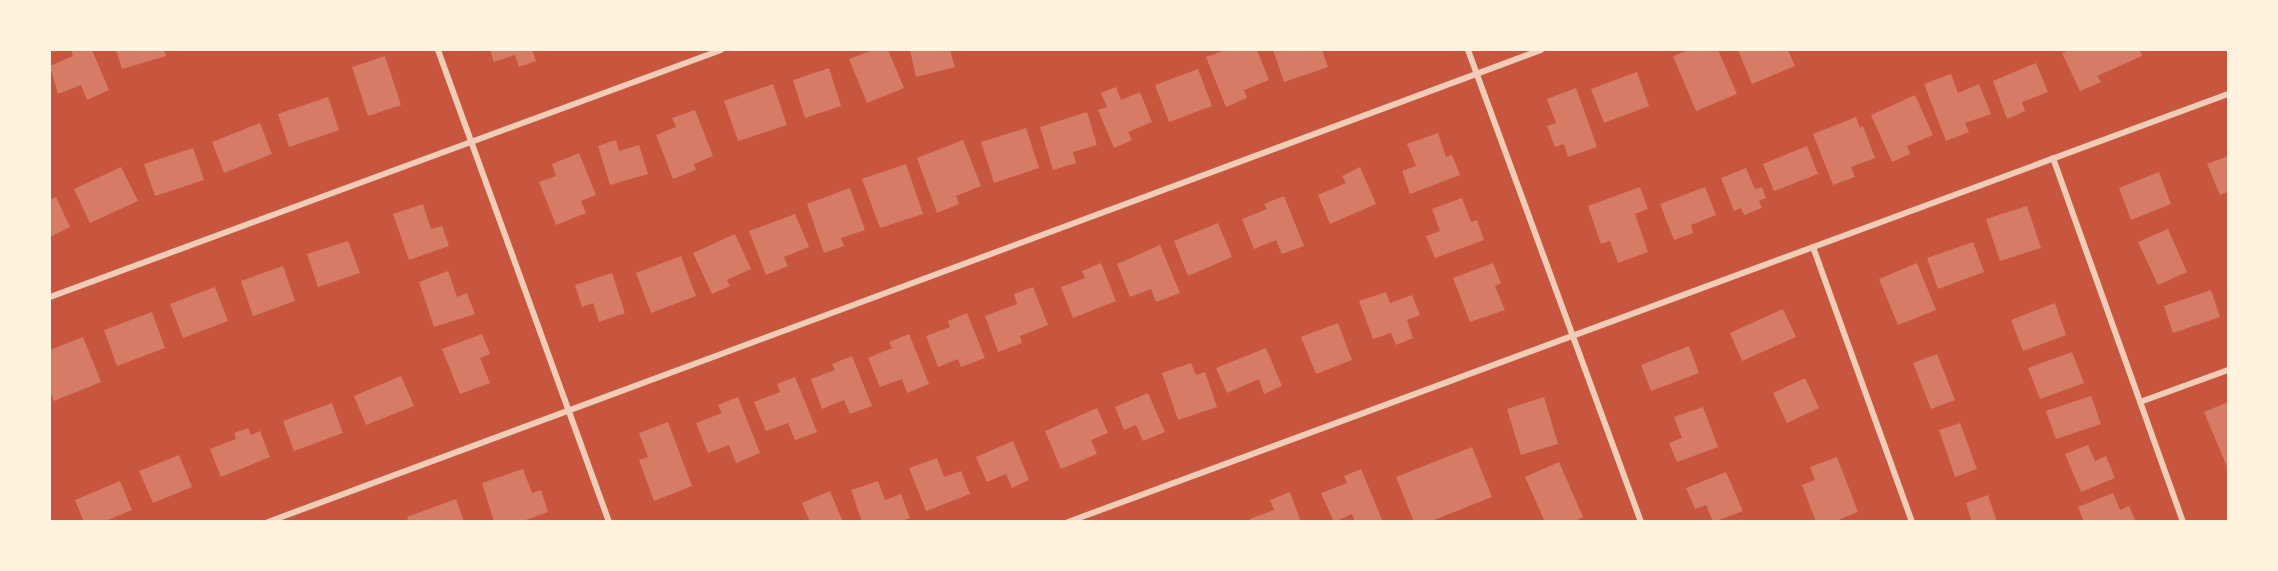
<svg xmlns="http://www.w3.org/2000/svg" width="2278" height="571" viewBox="0 0 2278 571" font-family="Raleway,sans-serif">
  <style>
    .building { fill: #d67c66 }
    .lines { fill: none; stroke-linecap: round; stroke-linejoin: round }
    .minor { stroke: #f1ccb7; stroke-width: 6 }
  </style>
  <rect width="100%" height="100%" fill="#c8553d"/>
  <g class="building">
    <polygon points="71,50 92,50 109,90 87,100 81,85 58,94 50,66 73,56"/>
    <polygon points="116,50 164,50 166,56 122,69"/>
    <polygon points="490,50 532,50 536,61 519,67 515,55 494,62"/>
    <polygon points="873,50 888,50 904,88 867,103 849,59"/>
    <polygon points="910,50 950,50 955,67 916,77"/>
    <polygon points="1226,50 1257,50 1269,80 1244,90 1247,98 1226,107 1206,57"/>
    <polygon points="1273,50 1322,50 1328,67 1284,82"/>
    <polygon points="1690,50 1718,50 1737,94 1696,111 1673,56"/>
    <polygon points="1738,50 1788,50 1795,66 1752,84"/>
    <polygon points="2070,50 2140,50 2142,56 2097,76 2101,82 2080,91 2062,53"/>
    <polygon points="385,56 401,105 368,116 352,67"/>
    <polygon points="2036,63 2048,92 2022,102 2025,111 2007,119 1993,81"/>
    <polygon points="829,68 841,106 805,118 793,80"/>
    <polygon points="1198,69 1212,106 1169,122 1155,85"/>
    <polygon points="1637,72 1649,106 1604,123 1591,89"/>
    <polygon points="1951,74 1958,93 1979,84 1991,114 1965,123 1969,132 1946,141 1924,84"/>
    <polygon points="773,84 787,125 738,141 724,101"/>
    <polygon points="1116,87 1121,100 1140,92 1152,122 1128,132 1132,140 1114,148 1098,110 1107,107 1101,93"/>
    <polygon points="1576,88 1597,147 1568,157 1564,144 1555,147 1547,126 1556,123 1547,99"/>
    <polygon points="1915,95 1933,135 1907,146 1910,154 1892,162 1871,115"/>
    <polygon points="328,97 339,130 289,147 278,114"/>
    <polygon points="695,110 713,156 694,164 696,170 673,179 656,135 676,127 672,118"/>
    <polygon points="1087,112 1097,145 1073,152 1076,163 1053,170 1040,127"/>
    <polygon points="1856,117 1860,128 1863,126 1875,158 1851,167 1855,177 1833,185 1813,134"/>
    <polygon points="260,123 272,154 224,173 212,142"/>
    <polygon points="1026,128 1039,168 994,183 981,142"/>
    <polygon points="1438,133 1446,157 1452,155 1460,175 1410,194 1402,171 1416,166 1407,144"/>
    <polygon points="616,140 619,151 639,145 648,174 610,185 598,146"/>
    <polygon points="963,140 981,186 956,196 959,204 937,213 917,158"/>
    <polygon points="1807,146 1818,174 1774,191 1763,164"/>
    <polygon points="193,148 204,180 155,196 144,164"/>
    <polygon points="579,153 596,195 581,201 586,213 556,225 539,182 556,176 552,164"/>
    <polygon points="2228,156 2228,192 2220,195 2207,164"/>
    <polygon points="906,164 923,214 880,228 862,179"/>
    <polygon points="121,167 138,201 90,223 74,189"/>
    <polygon points="1360,167 1376,204 1330,224 1318,195 1346,183 1342,176"/>
    <polygon points="1746,168 1755,189 1762,187 1766,198 1759,201 1762,208 1744,215 1741,208 1734,211 1721,178"/>
    <polygon points="2159,172 2171,204 2131,220 2119,188"/>
    <polygon points="1640,187 1648,209 1635,214 1648,252 1618,263 1610,241 1601,244 1588,206"/>
    <polygon points="1705,187 1716,215 1691,225 1693,233 1674,240 1660,204"/>
    <polygon points="850,188 865,230 841,238 844,246 824,253 807,204"/>
    <polygon points="1284,196 1304,246 1282,254 1276,240 1254,249 1242,219 1267,209 1264,204"/>
    <polygon points="56,197 70,227 50,237 50,200"/>
    <polygon points="1462,198 1471,222 1477,220 1484,240 1435,258 1426,236 1440,231 1432,209"/>
    <polygon points="423,204 431,229 442,226 449,246 409,260 393,214"/>
    <polygon points="2027,206 2041,248 2000,261 1986,219"/>
    <polygon points="795,214 809,247 784,257 788,266 766,275 749,231"/>
    <polygon points="1218,223 1232,257 1188,276 1174,241"/>
    <polygon points="2168,229 2187,272 2158,285 2138,242"/>
    <polygon points="735,234 751,269 727,280 730,286 712,294 693,253"/>
    <polygon points="348,241 360,273 318,287 307,254"/>
    <polygon points="1973,242 1984,272 1938,289 1927,258"/>
    <polygon points="1160,245 1180,293 1156,302 1151,289 1130,297 1117,264"/>
    <polygon points="681,256 696,296 651,313 636,273"/>
    <polygon points="1101,263 1116,301 1073,318 1061,287 1085,278 1082,271"/>
    <polygon points="1493,263 1501,283 1495,286 1505,310 1470,322 1453,278"/>
    <polygon points="1917,263 1936,310 1898,325 1879,279"/>
    <polygon points="283,266 295,301 253,316 241,281"/>
    <polygon points="448,271 457,297 467,293 475,314 434,327 419,282"/>
    <polygon points="612,273 625,313 599,322 593,303 582,307 575,285"/>
    <polygon points="215,287 228,321 183,338 170,304"/>
    <polygon points="1033,287 1048,325 1020,336 1022,343 998,352 985,316 1017,304 1014,294"/>
    <polygon points="2211,290 2220,317 2173,333 2164,306"/>
    <polygon points="1386,292 1390,303 1412,295 1420,315 1407,320 1413,338 1396,345 1391,333 1373,339 1359,301"/>
    <polygon points="2055,303 2066,335 2023,351 2011,320"/>
    <polygon points="1783,309 1796,337 1742,361 1730,333"/>
    <polygon points="152,312 165,348 117,366 104,330"/>
    <polygon points="967,313 985,358 961,367 958,359 938,367 926,336 950,327 948,321"/>
    <polygon points="1338,323 1352,360 1316,374 1301,337"/>
    <polygon points="482,334 490,354 480,358 490,383 460,394 442,349"/>
    <polygon points="909,334 929,384 907,393 902,379 880,387 868,358 892,348 889,342"/>
    <polygon points="83,337 101,382 54,401 50,391 50,350"/>
    <polygon points="1689,346 1699,373 1651,391 1641,365"/>
    <polygon points="1266,348 1282,386 1264,394 1259,379 1227,393 1216,368"/>
    <polygon points="2072,352 2084,383 2040,399 2028,368"/>
    <polygon points="1937,354 1955,400 1931,409 1913,363"/>
    <polygon points="852,356 872,406 850,414 844,400 822,409 811,379 835,370 832,364"/>
    <polygon points="1191,363 1196,375 1205,372 1217,407 1178,420 1162,373"/>
    <polygon points="401,376 414,406 366,425 354,396"/>
    <polygon points="795,377 817,432 795,440 788,423 766,431 754,402 780,392 777,384"/>
    <polygon points="1805,378 1819,408 1787,423 1773,393"/>
    <polygon points="1148,393 1165,432 1143,441 1136,425 1124,430 1115,407"/>
    <polygon points="2091,396 2101,424 2056,439 2046,411"/>
    <polygon points="738,397 760,453 736,463 729,445 708,453 696,423 722,413 718,405"/>
    <polygon points="1544,397 1558,444 1521,455 1507,409"/>
    <polygon points="2228,402 2228,469 2204,412"/>
    <polygon points="332,403 343,433 294,451 283,421"/>
    <polygon points="1703,407 1718,447 1677,462 1669,443 1682,438 1674,417"/>
    <polygon points="1097,408 1108,433 1091,440 1097,454 1061,469 1045,431"/>
    <polygon points="668,422 692,486 654,501 639,460 648,457 639,433"/>
    <polygon points="1960,423 1977,469 1955,477 1939,430"/>
    <polygon points="248,428 251,435 260,431 270,457 221,477 210,449 236,439 234,433"/>
    <polygon points="1013,441 1029,480 1012,488 1006,474 987,482 976,457"/>
    <polygon points="2088,445 2095,461 2106,456 2115,478 2081,492 2065,454"/>
    <polygon points="1472,447 1492,497 1429,522 1414,522 1396,477"/>
    <polygon points="179,455 192,487 153,503 139,471"/>
    <polygon points="1837,457 1858,512 1833,522 1816,522 1802,485 1815,480 1810,467"/>
    <polygon points="937,458 944,477 961,471 970,494 926,511 909,468"/>
    <polygon points="1559,462 1583,517 1573,522 1545,522 1525,477"/>
    <polygon points="523,469 532,493 541,490 548,512 520,522 494,522 482,483"/>
    <polygon points="1361,469 1383,522 1355,522 1352,514 1334,522 1321,493 1347,483 1344,476"/>
    <polygon points="1726,472 1743,511 1713,522 1706,505 1695,509 1686,488"/>
    <polygon points="120,481 132,510 103,522 84,522 75,500"/>
    <polygon points="878,481 885,500 901,494 910,518 899,522 862,522 851,490"/>
    <polygon points="830,491 843,522 810,522 802,503"/>
    <polygon points="1290,492 1301,522 1251,522 1250,519 1274,510 1270,500"/>
    <polygon points="2113,493 2120,510 2129,506 2136,522 2084,522 2078,507"/>
    <polygon points="1988,495 1997,522 1972,522 1966,503"/>
    <polygon points="456,499 464,522 409,522 407,517"/>
  </g>
  <g class="lines">
    <g class="minor">
      <polyline points="438,50 609,522"/>
      <polyline points="1468,50 1641,522"/>
      <polyline points="2053,158 2183,522"/>
      <polyline points="1813,247 1912,522"/>
      <polyline points="50,297 721,50"/>
      <polyline points="2140,402 2228,370"/>
      <polyline points="268,522 1541,50"/>
      <polyline points="1068,522 2228,94"/>
    </g>
  </g>
  <rect width="2278" height="571" fill="none" stroke="#fff3e0" stroke-width="102"/>
</svg>
